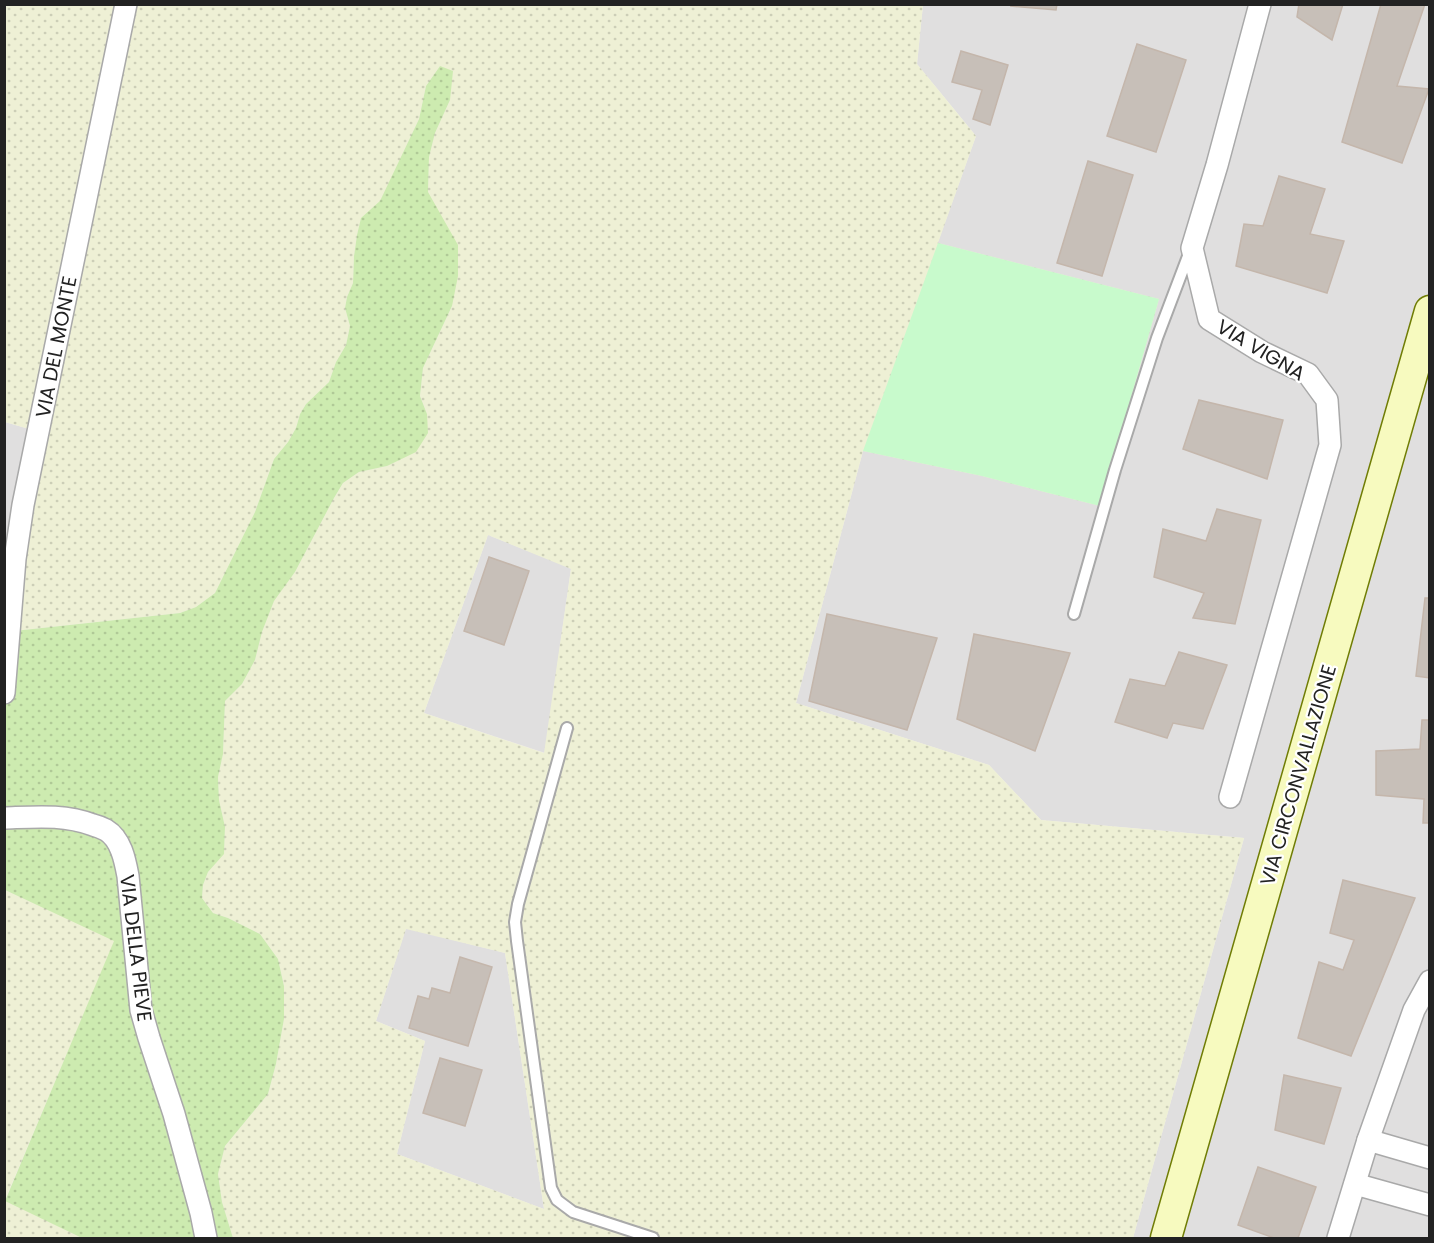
<svg xmlns="http://www.w3.org/2000/svg" width="1434" height="1243" viewBox="0 0 1434 1243" font-family="Poppins,sans-serif">
  <style>
    .residential { fill: #e0dfdf }
    .farmland { fill: url(#farmland-dots); fill-rule: evenodd }
    .grass { fill: url(#grass-dots) }
    .park { fill: #c8facc }
    .building { fill: #c7bfb8; stroke: #c4b6ab; stroke-width: 1.5 }
    .lines { fill: none; stroke-linecap: round; stroke-linejoin: round }
    .service-casing { stroke: #a9a9a9; stroke-width: 14 }
    .minor-casing { stroke: #a9a9a9; stroke-width: 24 }
    .secondary-casing { stroke: #707d05; stroke-width: 33 }
    .service { stroke: #fff; stroke-width: 10 }
    .minor { stroke: #fff; stroke-width: 21 }
    .secondary { stroke: #f7fabf; stroke-width: 30 }
    .labels { text-anchor: middle; stroke-width: 4.5; stroke-linejoin: round; paint-order: stroke }
    .street-label { font-size: 20px; fill: #222; stroke: #fff }
  </style>
  <defs>
    <pattern id="farmland-dots" width="8" height="8" patternUnits="userSpaceOnUse" patternTransform="scale(1.5)"><rect width="8" height="8" fill="#eef0d5"/><path d="M2 2h.1M6 6h.1" fill="none" stroke="#ccceb7" stroke-width="1.8" stroke-linecap="round"/></pattern>
    <pattern id="grass-dots" width="8" height="8" patternUnits="userSpaceOnUse" patternTransform="scale(1.5)"><rect width="8" height="8" fill="#cdebb0"/><path d="M2 2h.1M6 6h.1" fill="none" stroke="#b0c997" stroke-width="1.8" stroke-linecap="round"/></pattern>
  </defs>
  <rect width="100%" height="100%" fill="#f2efe9"/>
  <g class="residential">
    <polygon points="923,5 1429,5 1429,1238 1133,1238 1244,838 1041,820 989,765 796,703 863,451 976,136 917,64"/>
    <polygon points="5,422 29,429 5,585"/>
    <polygon points="488,535 571,568 545,753 424,713"/>
    <polygon points="406,928 505,953 544,1209 397,1154 425,1041 376,1021"/>
  </g>
  <g class="farmland">
    <path d="M4 5H923L917 64 976 136 938 243 1159 299 1100 506 982 476 863 451 796 703 989 765 1041 820 1244 838 1133 1238H233L222 1202 218 1174 225 1146 268 1094 276 1064 284 1019V986L278 959 260 934 228 918 213 913 202 898 203 885 208 872 224 853 225 827 219 800 218 776 223 754 225 701 242 684 255 660 262 632 274 600 295 572 334 498 343 483 359 472 387 466 427 414 420 396 423 368 452 306 428 192 429 157 435 133 450 100 440 66 426 86 419 119 380 202 361 219 357 235 354 256 353 283 347 297 345 308 350 326 346 345 336 362 329 382 306 404 300 414 296 428 288 442 274 459 255 512 215 593 196 607 180 613 5 632 29 429 5 422ZM488 535 571 569 544 753 424 713ZM406 929 505 953 544 1209 397 1154 425 1041 376 1021Z"/>
    <polygon points="5,890 115,940 5,1200 82,1238 5,1238"/>
  </g>
  <polygon class="grass" points="440,66 453,71 450,100 435,133 429,157 428,192 458,245 458,276 452,306 423,368 420,396 427,414 428,433 416,452 387,466 359,472 343,483 334,498 295,572 274,601 262,632 255,660 242,684 225,701 223,754 218,777 219,800 225,827 224,854 208,872 203,885 202,898 213,913 228,918 260,934 278,959 284,986 284,1019 276,1064 268,1094 225,1146 218,1174 222,1202 233,1238 82,1238 5,1201 114,941 5,890 5,632 180,613 196,607 215,593 255,512 274,459 288,442 296,428 300,414 306,404 329,382 336,362 346,345 350,326 345,308 347,297 353,283 354,256 357,235 361,218 380,201 419,119 426,86"/>
  <polygon class="park" points="938,243 1159,299 1100,506 982,476 863,451"/>
  <g class="building">
    <polygon points="1012,4 1057,4 1056,10 1011,6"/>
    <polygon points="1299,4 1343,4 1332,40 1297,17"/>
    <polygon points="1381,4 1425,4 1397,86 1429,89 1402,163 1342,142"/>
    <polygon points="1137,44 1186,60 1156,152 1107,136"/>
    <polygon points="961,51 1008,65 990,125 973,119 982,90 952,82"/>
    <polygon points="1088,161 1133,175 1102,276 1057,263"/>
    <polygon points="1279,176 1325,189 1310,234 1344,241 1327,293 1236,266 1244,224 1263,226"/>
    <polygon points="1199,400 1283,420 1267,479 1183,449"/>
    <polygon points="1217,509 1261,520 1235,624 1193,618 1204,593 1154,577 1163,529 1206,541"/>
    <polygon points="489,557 529,571 504,645 464,631"/>
    <polygon points="1425,598 1430,598 1430,678 1416,676"/>
    <polygon points="827,614 937,638 907,730 809,701"/>
    <polygon points="974,634 1070,653 1035,751 957,719"/>
    <polygon points="1179,652 1227,665 1203,729 1173,723 1167,738 1115,722 1130,679 1165,686"/>
    <polygon points="1422,720 1430,720 1430,823 1423,823 1424,799 1376,795 1376,751 1420,749"/>
    <polygon points="1343,880 1415,898 1351,1056 1298,1038 1319,962 1343,970 1354,940 1330,933"/>
    <polygon points="460,957 492,967 468,1046 409,1028 418,996 429,999 432,988 450,993"/>
    <polygon points="440,1058 482,1070 465,1126 423,1113"/>
    <polygon points="1284,1075 1341,1088 1324,1144 1275,1130"/>
    <polygon points="1258,1167 1316,1187 1298,1238 1274,1238 1238,1225"/>
  </g>
  <g class="lines">
    <g class="service-casing">
      <g id="service">
        <polyline points="1074,614 1115,470 1157,338 1190,251"/>
        <polyline points="567,728 518,904 515,922 517,941 551,1188 557,1200 573,1212 653,1238"/>
      </g>
    </g>
    <g class="minor-casing">
      <g id="minor">
        <polyline points="4,693 15,559 23,505 126,4"/>
        <polyline points="1230,797 1330,445 1327,400 1308,374 1262,352 1209,319 1192,248 1217,165 1260,4"/>
        <path d="M4 818C35 817 64 814 93 825 97 826 102 828 106 830 121 839 125 860 128 876L141 1010 149 1038 174 1114 201 1213 206 1238"/>
        <polyline points="1368,1140 1430,1158"/>
        <polyline points="1355,1184 1430,1205"/>
        <polyline points="1338,1238 1368,1140 1414,1010 1430,981"/>
      </g>
    </g>
    <g class="secondary-casing">
      <polyline id="secondary" points="1166,1238 1430,311"/>
    </g>
    <use href="#service" class="service"/>
    <use href="#minor" class="minor"/>
    <use href="#secondary" class="secondary"/>
  </g>
  <g class="labels">
    <g class="street-label">
      <text transform="translate(56 347) rotate(-79)" y="7">VIA DEL MONTE</text>
      <text transform="translate(1261 350) rotate(31)" y="7">VIA VIGNA</text>
      <text transform="translate(1298 775) rotate(-74)" y="7">VIA CIRCONVALLAZIONE</text>
      <text transform="translate(136 948) rotate(83)" y="7">VIA DELLA PIEVE</text>
    </g>
  </g>
  <rect width="1434" height="1243" fill="none" stroke="#222222" stroke-width="12"/>
</svg>
